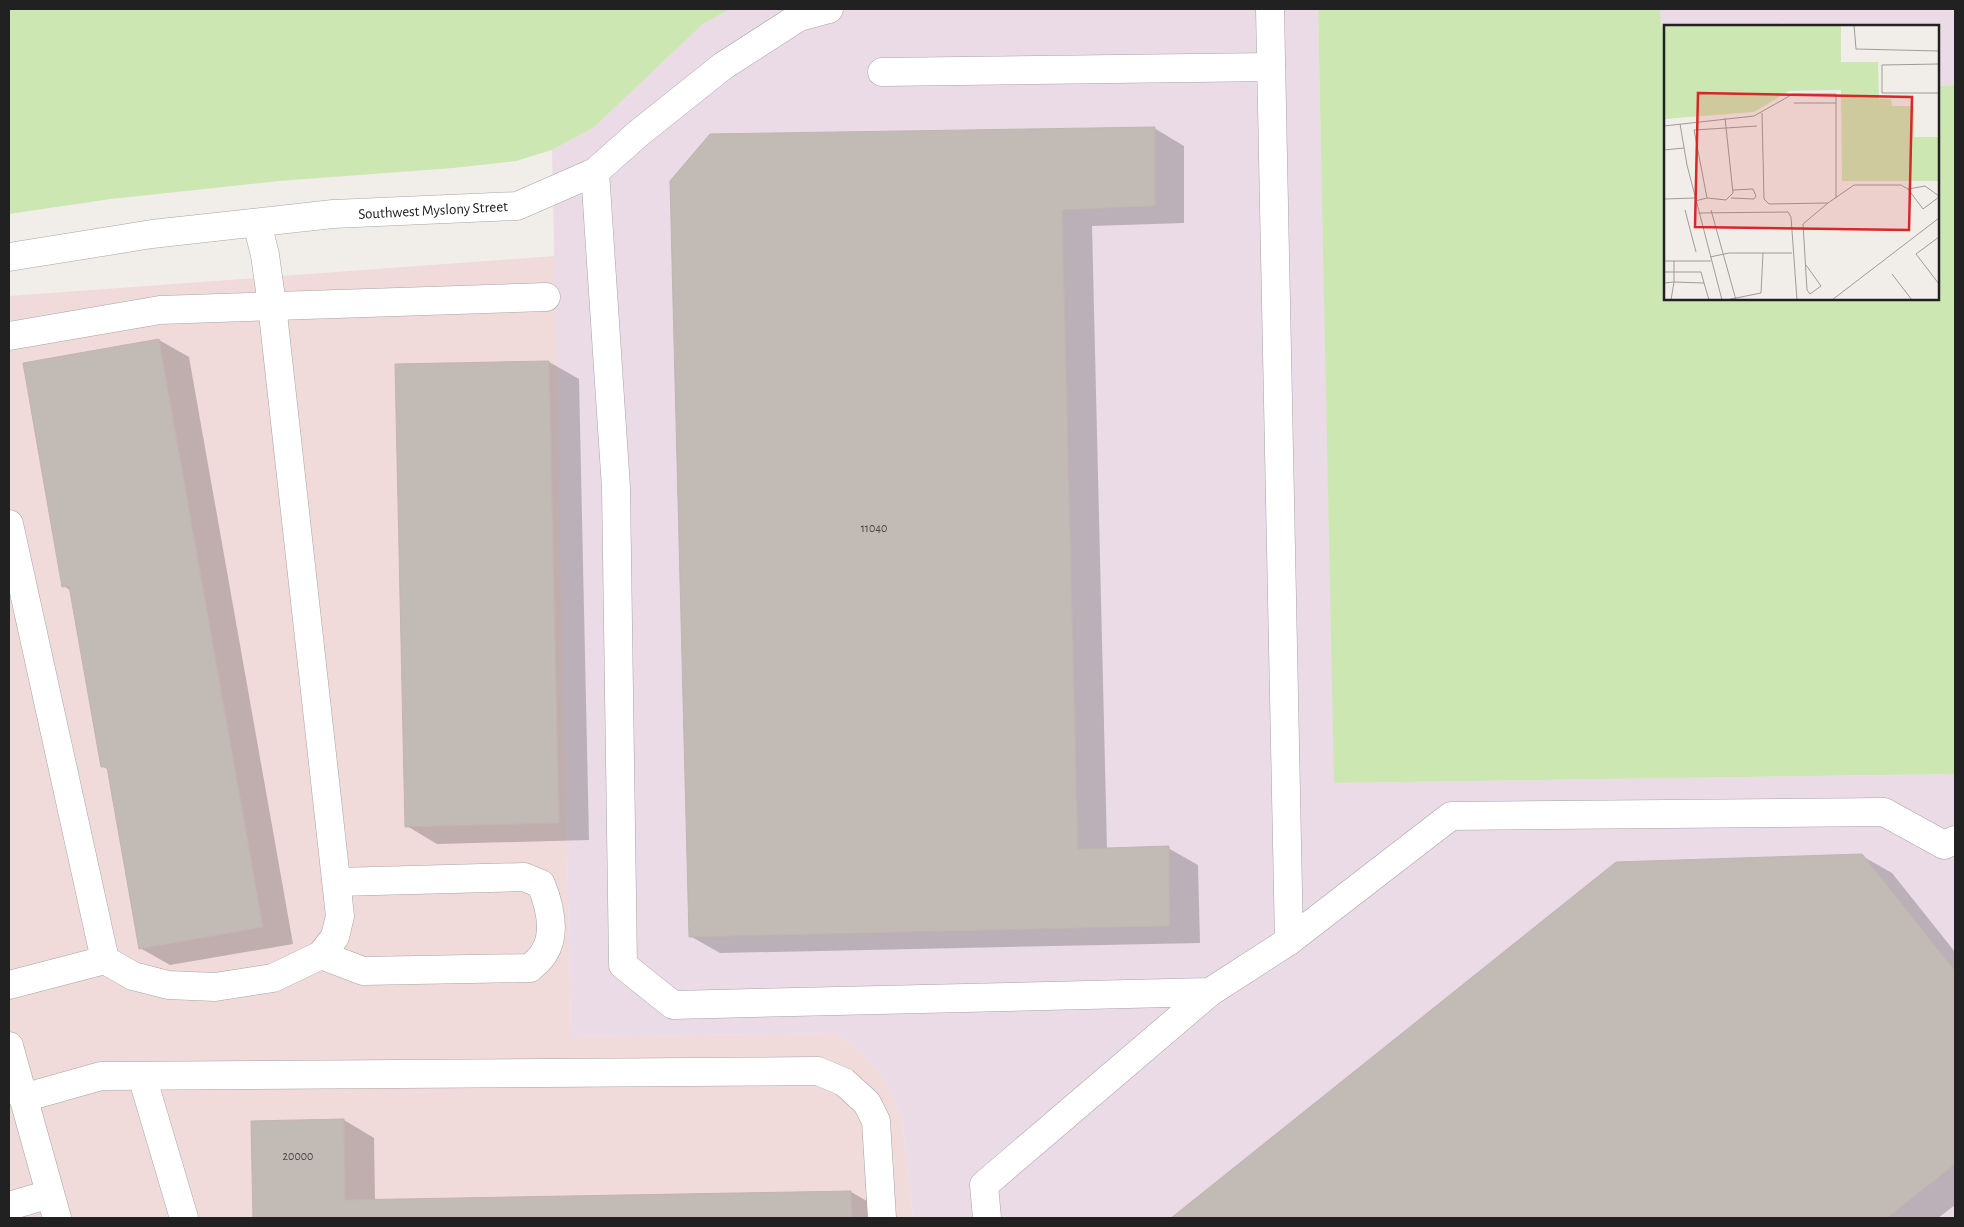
<svg xmlns="http://www.w3.org/2000/svg" width="1964" height="1227" viewBox="0 0 1964 1227" font-family="'Alegreya Sans',sans-serif">
  <style>
    .commercial { fill: #f0dada }
    .industrial { fill: #eadbe7 }
    .grass { fill: #cde7b3 }
    .shadow { fill: #0003 }
    .building { fill: #c2bab5; stroke: #c2b5ac }
    .lines { fill: none; stroke-linecap: round; stroke-linejoin: round }
    .minor-casing { stroke: #a5a5a5; stroke-width: 29 }
    .minor { stroke: #fff; stroke-width: 28 }
    .labels { text-anchor: middle; stroke-width: 4; stroke-linejoin: round; paint-order: stroke }
    .number-label { font-size: 12px; fill: #494746 }
    .street-label { font-size: 15px; fill: #212121; stroke: #fff }
    .inset-road { fill: none; stroke: #9e9c99; stroke-width: 1 }
    .view { fill: #d62828; fill-opacity: 0.15; stroke: #d62828; stroke-width: 2.5 }
    .inset-edge { fill: none; stroke: #212121; stroke-width: 2.5 }
  </style>
  <rect width="100%" height="100%" fill="#f1eee9"/>
  <polygon class="commercial" points="555,256 571,1037 838,1033 879,1069 902,1119 913,1218 9,1218 9,296"/>
  <g class="industrial">
    <polygon points="731,9 1318,9 1335,783 1955,774 1955,1218 913,1218 902,1119 879,1069 838,1033 571,1037 552,150 593,128 704,23"/>
    <polygon points="1660,9 1955,9 1955,85 1938,86 1938,26 1780,26 1779,23 1661,27"/>
  </g>
  <g class="grass">
    <polygon points="9,9 731,9 704,23 593,128 552,150 516,161 453,168 279,181 111,199 9,214"/>
    <polygon points="1318,9 1660,9 1661,26 1665,27 1665,299 1938,299 1938,86 1955,85 1955,774 1334,783"/>
    <polygon points="1780,23 1780,26 1675,26"/>
  </g>
  <g class="shadow">
    <polygon points="1154,128 1184,146 1184,223 1092,226 1107,849 1168,848 1198,865 1200,943 720,953 690,936 672,181"/>
    <polygon points="159,340 189,357 293,944 170,965 140,948 109,770 102,766 71,591 64,586 24,364"/>
    <polygon points="549,362 579,379 589,840 437,844 407,826"/>
    <polygon points="1862,856 1892,873 1955,952 1955,1205 1938,1218 1173,1218 1617,863"/>
    <polygon points="344,1120 374,1138 375,1201 851,1192 881,1209 881,1218 255,1218 253,1122"/>
  </g>
  <g class="building">
    <polygon points="1155,127 1155,206 1062,210 1078,849 1169,846 1170,926 689,937 670,181 710,134"/>
    <polygon points="159,339 263,927 139,949 107,767 101,767 69,586 62,587 23,363"/>
    <polygon points="549,361 559,823 405,827 395,364"/>
    <polygon points="1862,854 1955,971 1955,1164 1887,1218 1171,1218 1616,862"/>
    <polygon points="344,1119 345,1200 851,1191 852,1218 253,1218 251,1121"/>
  </g>
  <g class="lines">
    <g class="minor-casing">
      <g id="minor">
        <polyline points="1270,9 1289,941"/>
        <polyline points="882,72 1271,67"/>
        <polyline points="595,172 616,488 623,965 673,1005 1210,992 1289,941 1451,816 1884,812 1944,845 1955,840"/>
        <polyline points="9,257 152,234 333,214 517,206 595,172 639,133 723,66 799,17 829,9"/>
        <polyline points="9,336 160,310 546,297"/>
        <polyline points="9,524 105,960 9,985"/>
        <path d="M321 955 363 971 530 968C535 963 541 959 544 953 557 933 549 904 541 884L524 877 337 882"/>
        <polyline points="105,960 133,976 168,985 215,987 273,978 321,955 335,937 340,916 272,305 265,255 257,223"/>
        <polyline points="9,1046 57,1218"/>
        <polyline points="142,1076 184,1218"/>
        <polyline points="23,1098 101,1076 818,1071 844,1082 867,1103 876,1121 882,1218"/>
        <polyline points="9,1206 50,1194"/>
        <polyline points="987,1218 984,1185 1210,992"/>
      </g>
    </g>
    <use href="#minor" class="minor"/>
  </g>
  <g class="labels">
    <g class="number-label">
      <text x="874" y="532">11040</text>
      <text x="298" y="1160">20000</text>
    </g>
    <g class="street-label">
      <text transform="translate(433 210) rotate(-3)" y="5">Southwest Myslony Street</text>
    </g>
  </g>
  <g transform="translate(1664 25)">
    <rect width="275" height="275" fill="#f1eee9"/>
    <path d="M0 0H177V37H214L215 74H227L228 81H250V112H275V156H178L177 65 125 66 90 87 0 94Z" fill="#cde7b3"/>
    <path class="inset-road" d="M190 0 192 24 275 26M275 39 218 40V68H275M130 78H172M98 88 100 174 105 179 164 178 190 160H237L244 164 261 161 275 171M16 99 23 140 58 275M0 101 90 91 129 69H172V173M0 125 20 123M244 164 259 184 275 172M43 173 62 175 69 168 61 93M67 173 90 174 92 171 89 164 69 165M0 174 31 173M31 176 43 173 30 105 93 101M21 185 32 227M47 185 72 275M34 188 124 187 127 192 133 275M275 212 252 229 275 259M46 232 65 228H128M0 236H47M10 236V257L40 258 45 275M142 240 157 261 146 269 143 265 139 199 164 178M0 247H37L40 258M228 249 248 275M0 258 10 257 7 275M62 275 97 268 99 228M168 275 275 193"/>
    <path class="view" d="M34 68 248 72 245 205 31 202Z"/>
    <rect width="275" height="275" class="inset-edge"/>
  </g>
  <rect width="1964" height="1227" fill="none" stroke="#212121" stroke-width="20"/>
</svg>
